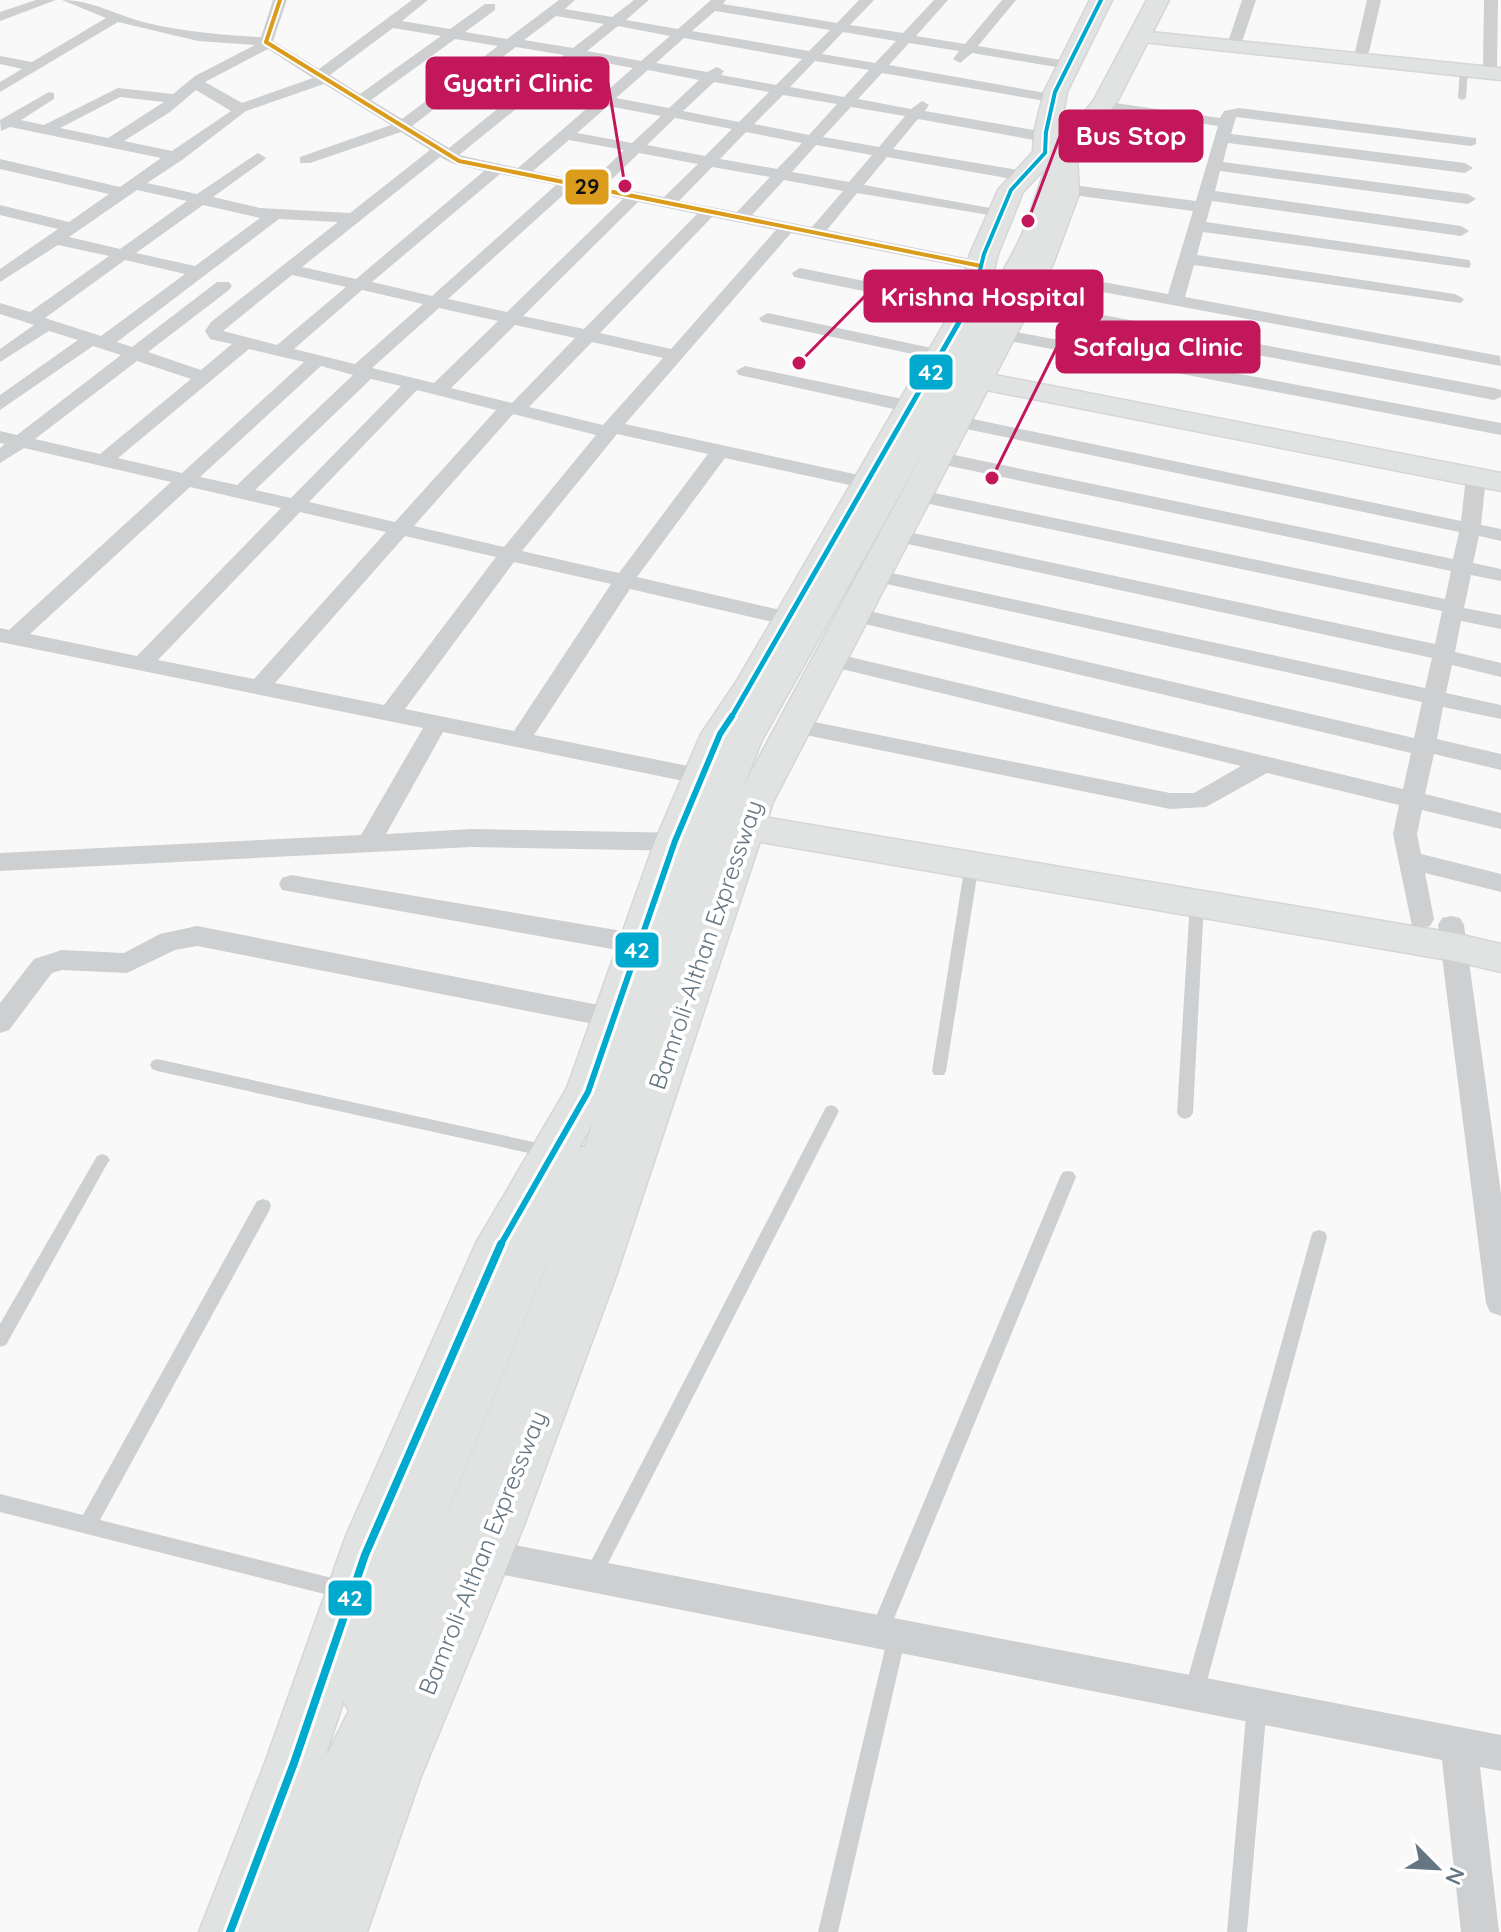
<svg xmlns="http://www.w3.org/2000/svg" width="1501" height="1932" viewBox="0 0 1501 1932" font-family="Quicksand,sans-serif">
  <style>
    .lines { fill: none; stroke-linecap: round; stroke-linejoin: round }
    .secondary-casing { stroke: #d5d6d7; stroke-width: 3 }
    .primary-casing { stroke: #d5d6d7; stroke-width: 3 }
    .lane { fill: #cecfd0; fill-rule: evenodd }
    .street { fill: #cecfd0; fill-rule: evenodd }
    .secondary { fill: #e1e2e2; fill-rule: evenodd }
    .primary { fill: #e1e2e2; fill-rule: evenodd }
    .bus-1-casing { stroke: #fff; stroke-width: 8 }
    .bus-2-far3-casing { stroke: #fff; stroke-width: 8 }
    .bus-2-far2-casing { stroke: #fff; stroke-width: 10 }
    .bus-2-far1-casing { stroke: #fff; stroke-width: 12 }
    .bus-2-casing { stroke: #fff; stroke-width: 14 }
    .bus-1 { stroke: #da9c1a; stroke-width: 4 }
    .bus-2-far3 { stroke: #00a9ce; stroke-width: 4 }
    .bus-2-far2 { stroke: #00a9ce; stroke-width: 5 }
    .bus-2-far1 { stroke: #00a9ce; stroke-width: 6 }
    .bus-2 { stroke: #00a9ce; stroke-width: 8 }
    .labels { text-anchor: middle; stroke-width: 8; stroke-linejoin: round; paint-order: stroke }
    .street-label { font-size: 24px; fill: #657683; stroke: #fff }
    .leader { fill: none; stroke: #c2185b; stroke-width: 3 }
    .callout-dot { fill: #c2185b; stroke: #fff; stroke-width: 3 }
    .callout { fill: #c2185b; stroke: #c2185b; stroke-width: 3 }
    .callout-label { font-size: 26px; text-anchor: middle; font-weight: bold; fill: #fff }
    .line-badge { stroke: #fff; stroke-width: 3 }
    .badge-label { font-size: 22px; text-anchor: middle; font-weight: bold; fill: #fff }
    .pale-badge-label { font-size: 22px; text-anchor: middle; font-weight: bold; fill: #111 }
  </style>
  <rect width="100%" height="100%" fill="#f9f9f9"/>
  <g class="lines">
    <g class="secondary-casing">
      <g id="secondary">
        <polygon points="1140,31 1501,68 1501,80 1133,41 1130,37"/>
        <path d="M1065 146 1073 148 1076 153 1044 240 969 370 1501 473V491L961 385 762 740 733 812 1454 933 1501 944V972L1454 961 726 836 589 1269 493 1521 353 1817 313 1932H257L322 1755 328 1753 349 1711 339 1692 383 1550 504 1261 569 1151 585 1146 709 782 728 740 937 380 929 373 933 367 945 366C969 324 998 284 1019 241 1034 211 1038 176 1057 148ZM546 1267 449 1510 446 1516 545 1268Z"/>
      </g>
    </g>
    <g class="primary-casing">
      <polygon id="primary" points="1090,0 1112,0 1067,92 1058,146 1094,100 1147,0 1169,0 1118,100 1077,154 1079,194 1053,264 773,802 616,1276 524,1525 420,1779 367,1932 305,1932 360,1779 471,1523 568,1276 735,802 1025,264 1053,194 1053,160 1023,192 998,254 987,298 772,682 738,735 695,841 610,1092 514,1266 392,1555 323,1763 261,1932 199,1932 265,1763 346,1536 476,1243 567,1088 655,841 701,734 738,679 959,298 970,254 998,190 1033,152 1034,132 1044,92"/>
    </g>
    <g class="lane">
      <polygon points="1464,68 1468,70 1466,98 1462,100 1458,98 1460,70"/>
      <polygon points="972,859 979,864 946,1071 944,1075 934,1075 932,1071 965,864"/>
      <polygon points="1197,897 1204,902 1193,1113 1190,1117 1185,1119 1180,1117 1177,1113 1190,902"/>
      <polygon points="157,1059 547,1145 552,1147 555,1151 552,1155 547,1157 157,1071 152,1069 150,1065 152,1061"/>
      <polygon points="831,1105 836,1107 839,1111 599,1581 593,1584 587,1581 584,1575 587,1569 826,1107"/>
      <polygon points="102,1154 107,1156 110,1160 107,1164 6,1345 0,1347 0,1324 97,1156"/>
      <polygon points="1068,1171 1073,1172 1076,1177 886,1638 879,1640 872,1638 870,1631 1060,1177 1063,1172"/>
      <polygon points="263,1199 269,1201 271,1206 269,1211 100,1520 344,1581 350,1584 353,1590 350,1596 344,1599 0,1512 0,1494 83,1515 257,1201"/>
      <polygon points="1319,1230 1325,1232 1327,1237 1204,1692 1201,1699 1194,1702 1187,1699 1184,1692 1311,1237 1313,1232"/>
      <polygon points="897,1627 904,1629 906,1636 838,1932 818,1932 888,1636 890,1629"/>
      <polygon points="1257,1695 1264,1698 1267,1705 1247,1932 1227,1932 1247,1705 1250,1698"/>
    </g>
    <g class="street">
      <polygon points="36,0 56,0 0,21 0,12"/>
      <path d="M62 0C93 0 118 16 147 23 185 32 222 35 261 37L273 0H287L273 41 319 69 412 0H428L402 21 450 29 485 4H495V10L465 32 507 39 559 0H575L565 9 612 17 634 0H649L626 20 678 29 711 0H726L723 4 837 23 859 0H874L850 25 903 33 934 0H948L916 36 965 44 1002 0H1016L978 46 1073 62V68L1068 69 972 53 960 63 953 59 959 51 909 43 889 65 1051 94 1058 98 1051 102 882 73 858 99 911 109 922 101 929 105 925 111 1045 132 1053 137 1045 142 918 119 893 149 1024 171 1032 176 1024 181 887 157 864 185 1001 210 1009 215 1007 218 857 193 827 230 981 261 989 266 987 270 981 271 791 233 625 424 868 477 878 483 868 489 725 458 637 577 798 614 801 619 798 624 790 626 630 589 534 735 718 772 726 774 730 780 726 786 718 788 443 732 386 834 472 829 689 833 698 836 701 842 698 848 689 851 472 847 0 871V853L361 835 423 728 0 642V628L9 630 171 482 24 448 0 463V448L5 444 0 443V431L17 435 121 355 93 346 0 410V395L78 340 49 331 0 362V349L34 325 0 314V303L30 312 109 256 58 245 0 282V269L58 229 0 215V205L69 222 109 194 0 169V159L120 187 161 158 10 127 1 131 0 120 49 92 54 93V99L21 120 44 125 118 88 173 94 195 76 255 45 198 41 118 22 0 92V82L22 69 0 64V56L32 62 106 18ZM715 11 830 30 809 51 692 31ZM556 16 604 24 573 48 524 40ZM618 26 670 36 641 61 587 51ZM393 28 441 36 360 94 330 75ZM843 32 896 41 875 63 822 54ZM684 38 802 59 776 85 721 75 724 71 717 67 707 72 656 63ZM455 39 498 46 402 119 371 100ZM516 47 564 55 531 82 481 73ZM268 49 313 78 242 103 205 82ZM579 58 633 68 601 96 545 85ZM815 61 869 70 844 97 790 87ZM648 70 699 80 669 108 616 98ZM472 80 522 89 449 148 412 126ZM714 82 769 92 739 122 683 111ZM324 84 391 125 300 157V163H310L401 132 430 150 350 213 260 208 213 197 263 161 266 158 258 153 197 194 147 183 182 160 246 111ZM196 90 231 111 172 151 124 141 170 112ZM537 92 593 103 518 168 459 155ZM783 95 837 104 809 135 754 124ZM120 97 164 102 108 138 60 128ZM608 106 661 116 632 143 577 133ZM851 107 905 116 879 147 823 137ZM675 118 732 129 705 156 647 145ZM746 132 802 143 777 169 720 159ZM569 140 624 150 590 183 533 171ZM816 145 872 155 849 182 792 172ZM639 153 698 164 664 197 605 186ZM440 157 454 164 484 171 356 279 302 267ZM712 167 770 177 737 212 679 201ZM500 174 556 185 432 296 372 282ZM784 180 843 191 812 227 752 215ZM571 188 623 199 507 312 448 299ZM137 190 187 201 120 249 69 237ZM638 202 697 214 584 329 523 316ZM203 205 260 218 195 266 136 253ZM712 217 776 230 671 349 600 333ZM279 219 338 222 211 322 205 331 210 339 232 344 201 370 148 352 229 290 232 286 229 282H217L132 347 117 342ZM125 260 185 274 101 336 45 318ZM292 275 346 287 277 345 223 331ZM362 290 423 304 355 364 294 349ZM439 308 498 321 434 383 372 368ZM515 325 575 338 512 403 451 388ZM592 342 663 358 603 425 529 407ZM249 349 304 362 182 473 118 458ZM137 361 191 379 100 454 35 439ZM321 366 353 375 237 485 200 477ZM371 379 401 386 291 498 255 490ZM417 390 496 410 395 522 309 502ZM513 414 596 435 504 547 414 526ZM617 434 708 454 619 573 522 551ZM190 487 281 508 137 656 30 634ZM300 512 386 532 254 679 158 660ZM405 536 496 557 384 705 275 683ZM514 562 611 584 514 731 405 709Z"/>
      <polygon points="1242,0 1256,0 1243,39 1236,43 1229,39"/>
      <polygon points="1367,0 1381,0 1369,52 1362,56 1355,52"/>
      <polygon points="1484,0 1498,0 1497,66 1490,70 1483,66"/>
      <polygon points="1101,101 1220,118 1224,111 1239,108 1476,138 1476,144 1471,146 1236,117 1231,134 1465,163 1473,168 1465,173 1228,143 1223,162 1468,194 1476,199 1468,204 1220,171 1215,191 1461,226 1469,231 1461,236 1212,201 1206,222 1463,259 1469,260 1471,264 1469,268 1203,232 1197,255 1455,294 1464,299 1461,303 1194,265 1185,297 1500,356 1501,366 1027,278 1025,274 1033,269 1168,294 1193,211 1065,194 1057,189 1065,184 1196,201 1218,126 1096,108 1096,102"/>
      <polygon points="800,268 968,302 977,307 968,312 794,277 792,273"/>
      <polygon points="1017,299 1494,388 1501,390 1501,397 1494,400 1011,308 1008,304 1011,300"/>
      <polygon points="768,313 941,350 950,355 941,360 762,322 759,318"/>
      <polygon points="1000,329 1501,423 1501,435 994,338 991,334 994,330"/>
      <polygon points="745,366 912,401 921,407 912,413 739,375 736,371"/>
      <polygon points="954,415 1461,521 1466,477 1469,473 1483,473 1486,477 1481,525 1501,529 1501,541 1479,536 1473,563 1501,569 1501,581 1471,575 1464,608 1501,615 1501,629 1461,621 1455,652 1501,663 1501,677 1452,665 1446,693 1501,705 1501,719 1443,707 1437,739 1501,754 1501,770 1434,754 1425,794 1501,813 1501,829 1422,810 1417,834 1421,854 1501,874 1501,892 1425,873 1434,919 1430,926 1421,928 1412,926 1393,834 1399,805 1267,773 1206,807 1170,809 786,731 783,726 786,721 794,718 1170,793 1194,793 1241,766 821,664 818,659 821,654 829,652 1403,789 1411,753 852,621 841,614 852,607 1414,738 1422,702 873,581 863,575 873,569 1425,688 1432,658 894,541 884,535 894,529 1435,644 1442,611 915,501 905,495 915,489 1445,599 1451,571 935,463 925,457 935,451 1453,559 1459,532 947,425 945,421 947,417"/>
      <polygon points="291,875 640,934 649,937 653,944 649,951 640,954 282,890 279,884 282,878"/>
      <polygon points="1451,916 1460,918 1464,925 1501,1194 1501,1316 1490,1312 1486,1303 1438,925 1442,918"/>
      <polygon points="197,926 614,1008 623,1011 627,1018 623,1025 614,1028 197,946 175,950 127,973 62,970 52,973 9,1030 0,1033 0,1003 34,959 62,950 124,953 160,934"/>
      <polygon points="484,1539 1501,1735 1501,1771 1480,1767 1499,1932 1461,1932 1442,1760 484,1571 472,1567 467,1555 472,1543"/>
    </g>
    <use href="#secondary" class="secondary"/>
    <use href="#primary" class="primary"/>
    <g class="bus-1-casing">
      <polyline id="bus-1" points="280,0 266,42 459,161 981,266"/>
    </g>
    <g class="bus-2-far3-casing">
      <polyline id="bus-2-far3" points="965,312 973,298 984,254 1011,190 1045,153 1046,132 1055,92 1101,0"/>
    </g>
    <g class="bus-2-far2-casing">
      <polyline id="bus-2-far2" points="731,718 966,310"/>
    </g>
    <g class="bus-2-far1-casing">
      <polyline id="bus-2-far1" points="500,1246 588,1092 675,841 720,734 732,716"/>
    </g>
    <g class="bus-2-casing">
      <polyline id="bus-2" points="230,1932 294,1763 365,1555 501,1244"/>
    </g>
    <use href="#bus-1" class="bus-1"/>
    <use href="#bus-2-far3" class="bus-2-far3"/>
    <use href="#bus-2-far2" class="bus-2-far2"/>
    <use href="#bus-2-far1" class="bus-2-far1"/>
    <use href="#bus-2" class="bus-2"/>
  </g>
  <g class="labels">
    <g class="street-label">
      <text transform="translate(706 945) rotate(-71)" y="8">Bamroli-Althan Expressway</text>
      <text transform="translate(483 1553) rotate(-68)" y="8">Bamroli-Althan Expressway</text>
    </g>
  </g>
  <path class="leader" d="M625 186L608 83M1028 221L1060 136M799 363L865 296M992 478L1057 347"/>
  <g class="callout-dot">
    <circle cx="625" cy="186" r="8"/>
    <circle cx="1028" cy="221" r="8"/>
    <circle cx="799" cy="363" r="8"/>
    <circle cx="992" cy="478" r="8"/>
  </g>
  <g class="callout">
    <rect x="427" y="58" width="181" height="50" rx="8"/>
    <rect x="1060" y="111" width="142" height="50" rx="8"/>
    <rect x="865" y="271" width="237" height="50" rx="8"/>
    <rect x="1057" y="322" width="202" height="50" rx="8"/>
  </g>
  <g class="callout-label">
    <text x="518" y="92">Gyatri Clinic</text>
    <text x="1131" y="145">Bus Stop</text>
    <text x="983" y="306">Krishna Hospital</text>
    <text x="1158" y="356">Safalya Clinic</text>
  </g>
  <g class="line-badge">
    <rect x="564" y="168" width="46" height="38" rx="8" fill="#da9c1a"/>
    <rect x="908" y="353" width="46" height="38" rx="8" fill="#00a9ce"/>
    <rect x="614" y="931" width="46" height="38" rx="8" fill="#00a9ce"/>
    <rect x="327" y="1579" width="46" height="38" rx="8" fill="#00a9ce"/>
  </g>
  <g class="badge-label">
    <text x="931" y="380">42</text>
    <text x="637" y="958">42</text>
    <text x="350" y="1606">42</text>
  </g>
  <g class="pale-badge-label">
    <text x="587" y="194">29</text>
  </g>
  <g transform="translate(1437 1868) rotate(114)" stroke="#ffffff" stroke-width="6" paint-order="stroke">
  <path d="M0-6L14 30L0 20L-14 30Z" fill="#657683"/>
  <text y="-12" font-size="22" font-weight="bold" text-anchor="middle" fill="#657683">N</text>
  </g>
</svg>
